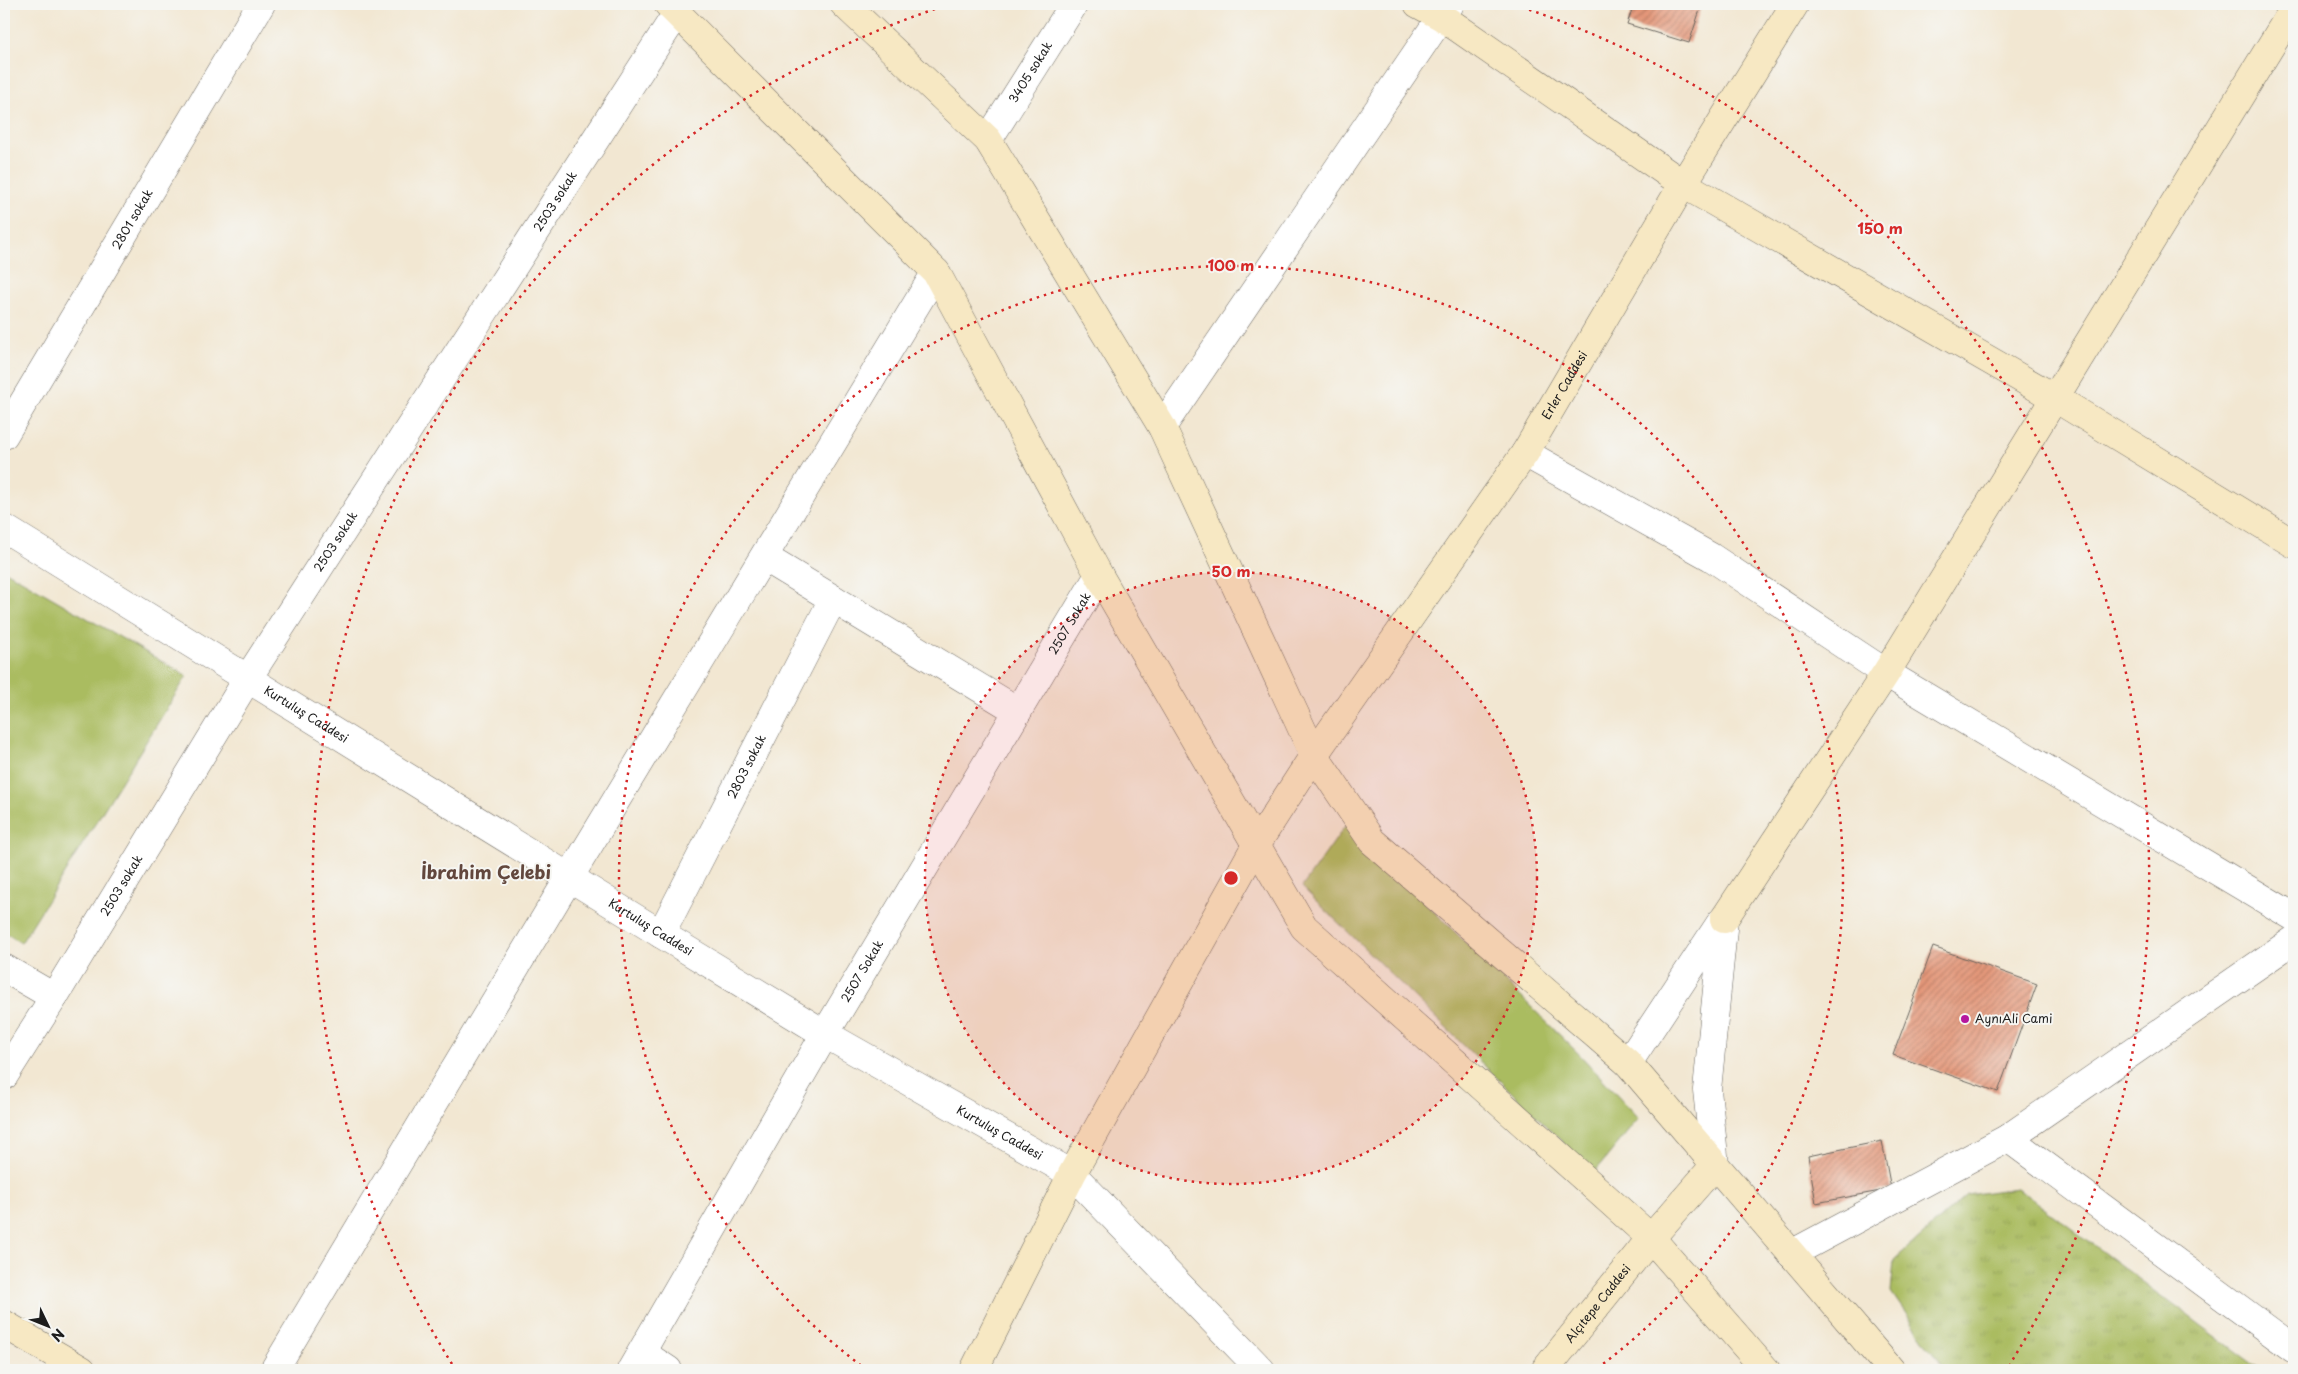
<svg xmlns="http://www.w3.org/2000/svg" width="2298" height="1374" viewBox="0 0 2298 1374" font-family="'Playpen Sans',sans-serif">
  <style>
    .green { fill: #aabc60; stroke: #636c3e }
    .park { fill: url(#park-tufts); stroke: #636c3e }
    .building { fill: url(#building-hatch) }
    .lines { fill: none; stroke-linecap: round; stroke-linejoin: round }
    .street-casing { stroke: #67635c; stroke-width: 29 }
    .secondary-casing { stroke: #67635c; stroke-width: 29 }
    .street { stroke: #fff; stroke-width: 28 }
    .secondary { stroke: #f7e8c3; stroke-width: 28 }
    .ring { fill: none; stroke: #d62828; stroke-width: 2.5; stroke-dasharray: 2.5 5 }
    .poi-dot { fill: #b5179e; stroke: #f6f6f2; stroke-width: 2 }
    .labels { text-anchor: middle; stroke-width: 4; stroke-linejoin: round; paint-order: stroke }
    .street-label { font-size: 12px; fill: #1c1c1c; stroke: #f6f6f2 }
    .poi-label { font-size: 12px; fill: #1c1c1c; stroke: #f6f6f2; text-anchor: start }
    .district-label { font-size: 18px; font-weight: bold; fill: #62473d; stroke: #f6f6f2 }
    .centre { fill: #d62828; stroke: #f6f6f2; stroke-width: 2.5 }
    .ring-label { font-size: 15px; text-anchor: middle; font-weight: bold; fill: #d62828; stroke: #f6f6f2; stroke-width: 4; stroke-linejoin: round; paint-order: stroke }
  </style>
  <defs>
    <pattern id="park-tufts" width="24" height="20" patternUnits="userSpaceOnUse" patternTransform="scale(1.25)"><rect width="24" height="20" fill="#aabc60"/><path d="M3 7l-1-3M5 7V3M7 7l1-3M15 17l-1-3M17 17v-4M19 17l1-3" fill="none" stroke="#92a153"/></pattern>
    <pattern id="building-hatch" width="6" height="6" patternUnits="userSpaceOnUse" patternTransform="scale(1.25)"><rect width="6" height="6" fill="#e49779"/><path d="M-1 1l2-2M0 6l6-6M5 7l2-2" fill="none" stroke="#b87a62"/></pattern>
  </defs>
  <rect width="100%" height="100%" fill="#f6f6f2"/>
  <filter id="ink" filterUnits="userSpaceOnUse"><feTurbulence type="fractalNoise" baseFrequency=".02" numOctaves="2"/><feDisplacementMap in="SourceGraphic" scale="10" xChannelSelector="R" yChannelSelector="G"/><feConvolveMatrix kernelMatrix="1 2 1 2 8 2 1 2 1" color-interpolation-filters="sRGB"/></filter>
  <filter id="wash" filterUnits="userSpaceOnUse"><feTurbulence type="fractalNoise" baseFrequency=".0096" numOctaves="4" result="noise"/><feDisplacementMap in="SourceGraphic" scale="20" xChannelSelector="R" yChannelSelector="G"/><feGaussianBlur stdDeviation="1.12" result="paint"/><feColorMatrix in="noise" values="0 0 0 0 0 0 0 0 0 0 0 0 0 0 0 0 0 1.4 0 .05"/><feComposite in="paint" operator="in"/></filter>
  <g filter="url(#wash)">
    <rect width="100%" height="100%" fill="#f2e7d2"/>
    <g class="green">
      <polygon points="4,570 187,676 21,943 4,932"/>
      <polygon points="1346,825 1579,1054 1639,1118 1594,1173 1302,887"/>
    </g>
    <polygon class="park" points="2017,1188 2261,1370 1945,1370 1891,1292 1894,1260 1967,1195"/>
    <g id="blocks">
      <g class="building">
        <polygon points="1634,4 1702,4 1689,43 1627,24"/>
        <polygon points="1933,947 2037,984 1998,1092 1893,1055"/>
        <polygon points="1882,1141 1891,1189 1816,1203 1808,1156"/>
      </g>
    </g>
  </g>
  <g filter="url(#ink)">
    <use href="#blocks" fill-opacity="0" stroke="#67635c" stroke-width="1"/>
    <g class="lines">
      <g class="street-casing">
        <g id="street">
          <path id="s1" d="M988 140 1074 4"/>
          <polyline points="1162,427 1450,4"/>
          <path id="s2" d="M4 435 261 4"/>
          <polyline points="1525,453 1711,557 1886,673 2294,917"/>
          <path id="s3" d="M4 528 661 934 825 1034 1072 1174 1261 1370"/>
          <polyline points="764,557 1018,711"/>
          <path id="s4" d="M661 934 833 599"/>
          <polyline points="2294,940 2008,1138 2294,1349"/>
          <polyline points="4,968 54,997"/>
          <polyline points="1628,1063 1721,922"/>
          <path id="s5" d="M4 1076 54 997 248 678 677 13"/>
          <polyline points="1715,1165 1707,1090 1724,919"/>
          <polyline points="1791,1254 2008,1138"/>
          <polyline points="642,1353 668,1370"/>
          <polyline points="274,1370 569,878 936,272"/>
          <path id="s6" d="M631 1370 825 1034 1099 575"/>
        </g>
      </g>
      <g class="secondary-casing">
        <g id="secondary">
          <polyline points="668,4 936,272 1099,575 1304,927 1651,1238 1766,1370"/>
          <polyline points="844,4 988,140 1162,427 1314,755 1372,841 1628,1063 1891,1370"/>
          <polyline points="1418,4 1442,17 1683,184 2055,398 2294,544"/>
          <polyline points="1724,919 1886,673 2294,8"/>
          <polyline points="4,1324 82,1370"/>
          <path id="s7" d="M974 1370 1072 1174 1256 845 1314 755 1525 453 1683 184 1795 4"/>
          <path id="s8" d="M1545 1370 1651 1238 1715 1165"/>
        </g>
      </g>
      <use href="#street" class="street"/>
      <use href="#secondary" class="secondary"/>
    </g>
  </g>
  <circle cx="1231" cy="878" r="306" fill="#d62828" fill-opacity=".12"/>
  <g class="ring">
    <circle cx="1231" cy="878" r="306"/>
    <path d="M867 1370A612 612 0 1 1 1595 1370"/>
    <path d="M452 1364A918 918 0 0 1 947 5M1515 5A918 918 0 0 1 2010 1364"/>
  </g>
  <circle class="poi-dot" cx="1965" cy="1019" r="5"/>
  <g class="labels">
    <g class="street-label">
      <text dy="4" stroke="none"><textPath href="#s1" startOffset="80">3405 sokak</textPath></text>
      <text dy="4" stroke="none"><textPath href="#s5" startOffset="1034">2503 sokak</textPath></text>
      <text dy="4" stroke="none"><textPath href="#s2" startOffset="251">2801 sokak</textPath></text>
      <text dy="4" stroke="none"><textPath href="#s7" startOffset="1150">Erler Caddesi</textPath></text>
      <text dy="4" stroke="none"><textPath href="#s5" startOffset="629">2503 sokak</textPath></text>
      <text dy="4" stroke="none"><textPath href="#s6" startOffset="866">2507 Sokak</textPath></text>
      <text dy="4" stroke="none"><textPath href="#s3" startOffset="355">Kurtuluş Caddesi</textPath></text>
      <text dy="4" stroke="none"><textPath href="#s4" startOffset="188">2803 sokak</textPath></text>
      <text dy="4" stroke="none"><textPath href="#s5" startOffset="224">2503 sokak</textPath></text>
      <text dy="4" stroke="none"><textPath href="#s3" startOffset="760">Kurtuluş Caddesi</textPath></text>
      <text dy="4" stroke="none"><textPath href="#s6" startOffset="461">2507 Sokak</textPath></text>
      <text dy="4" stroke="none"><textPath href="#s3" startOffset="1165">Kurtuluş Caddesi</textPath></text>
      <text dy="4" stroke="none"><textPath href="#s8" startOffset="85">Alçıtepe Caddesi</textPath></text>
    </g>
    <g class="poi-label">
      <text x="1975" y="1023">AynıAli Cami</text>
    </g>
    <g class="district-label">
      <text x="486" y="879">İbrahim Çelebi</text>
    </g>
  </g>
  <circle cx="1231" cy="878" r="8" class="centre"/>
  <g class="ring-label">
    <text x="1880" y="234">150 m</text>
    <text x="1231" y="271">100 m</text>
    <text x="1231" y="577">50 m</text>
  </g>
  <rect width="2298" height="1374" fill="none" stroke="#f6f6f2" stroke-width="20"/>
  <g transform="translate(48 1326) rotate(133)" stroke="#f6f6f2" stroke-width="4" paint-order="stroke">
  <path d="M0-4L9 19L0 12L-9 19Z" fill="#1c1c1c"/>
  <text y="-8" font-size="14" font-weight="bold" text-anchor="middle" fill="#1c1c1c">N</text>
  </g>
</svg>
